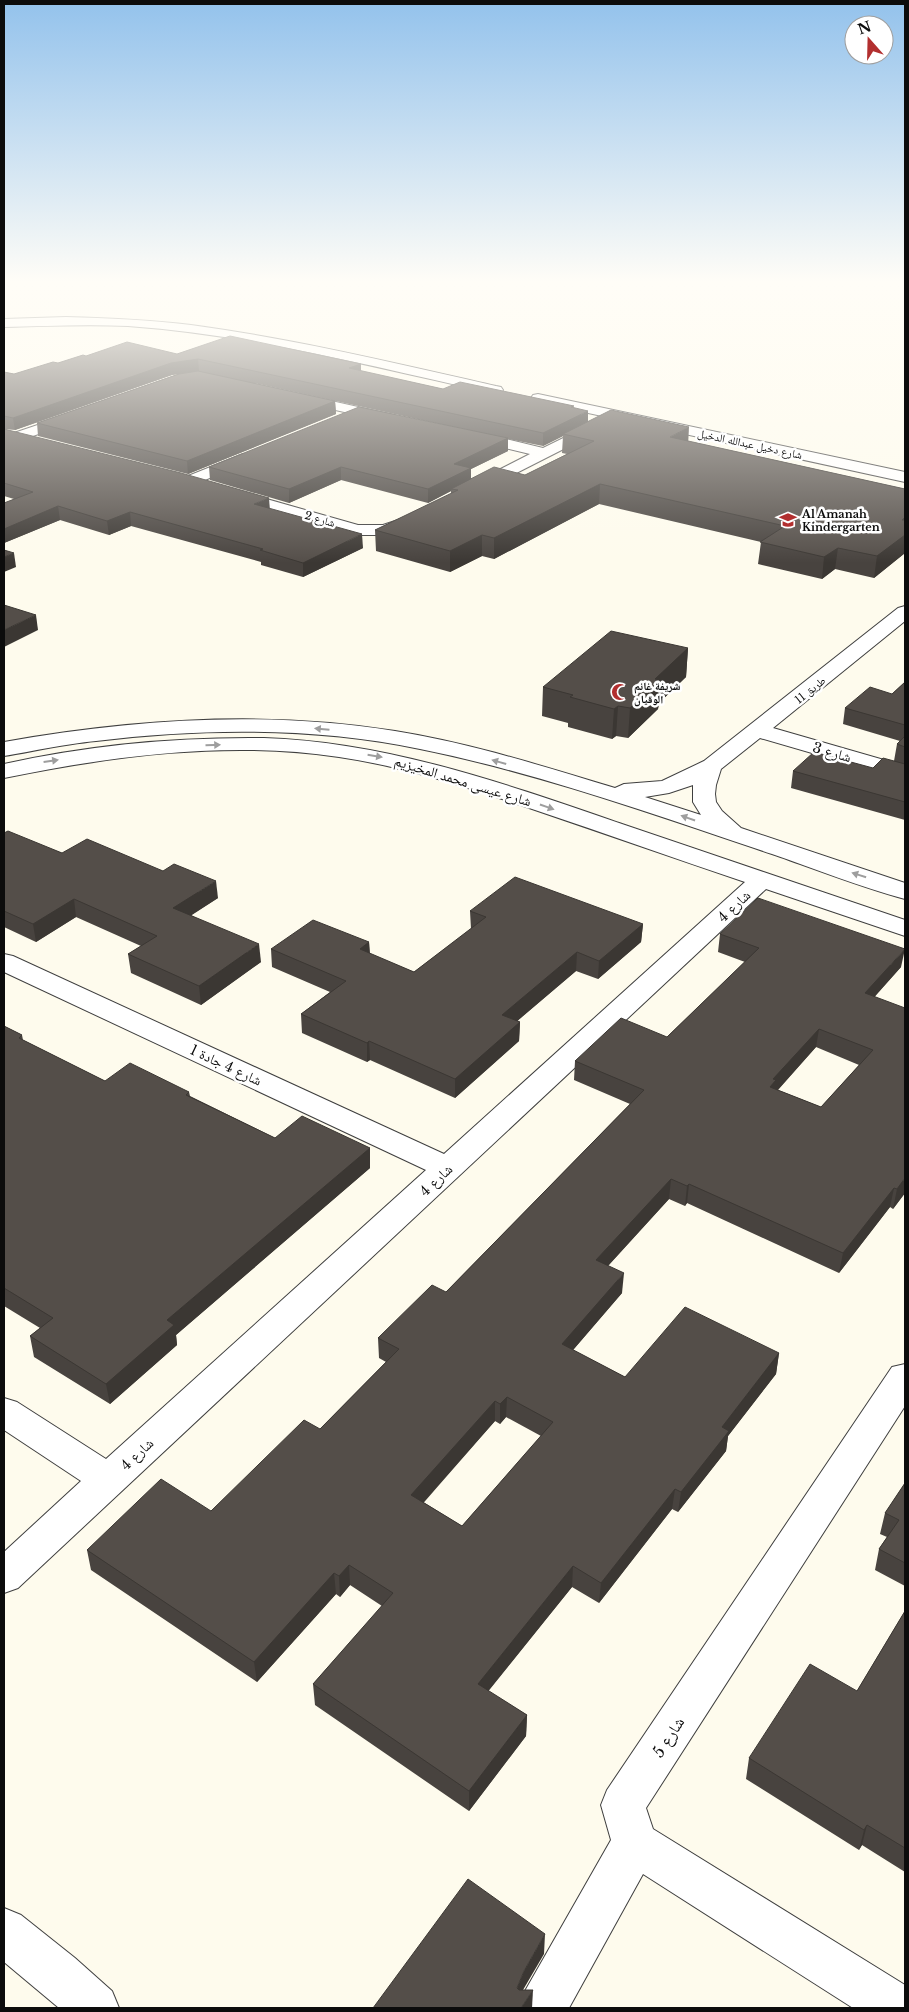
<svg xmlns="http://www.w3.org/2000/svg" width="909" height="2012" viewBox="0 0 909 2012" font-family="'Libre Baskerville','Noto Naskh Arabic',serif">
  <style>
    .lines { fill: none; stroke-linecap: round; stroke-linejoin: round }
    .minor-casing { stroke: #3f3f3f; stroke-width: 2 }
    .minor { fill: #fff; fill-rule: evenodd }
    .wall { fill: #48433f; fill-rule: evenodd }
    .shaded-wall { fill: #3b3733 }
    .building { fill: #544e49; stroke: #3b3733; fill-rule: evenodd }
    .oneway { fill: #9e9e9e }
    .labels { text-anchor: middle; stroke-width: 5; stroke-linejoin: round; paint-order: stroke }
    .far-street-label { font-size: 11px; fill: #0c0c0c; stroke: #fff }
    .far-poi-label { font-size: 11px; font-weight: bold; fill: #0c0c0c; stroke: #fff; text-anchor: start }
    .street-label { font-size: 14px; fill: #0c0c0c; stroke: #fff }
    .near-street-label { font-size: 16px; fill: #0c0c0c; stroke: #fff }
  </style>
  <rect width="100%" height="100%" fill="#fefbed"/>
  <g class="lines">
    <g class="minor-casing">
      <g id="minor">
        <path d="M66 317C108 318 150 320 191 325 294 339 395 363 496 386L501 387 503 390 501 393 496 394C375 367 253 335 128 326 87 324 45 326 4 327V319Z"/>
        <polygon points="300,394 394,415 396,418 394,421 389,422 295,401 293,398 295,395"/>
        <polygon points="538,394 905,472 905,482 533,401 531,398 533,395"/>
        <polygon points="73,413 78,414 80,417 78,420 16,442 11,440 8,437 11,434"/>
        <polygon points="596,422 601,424 604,427 601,430 481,491 469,491 467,488 469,485 530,454 468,439 465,436 468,433 473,431 543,448"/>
        <polygon points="243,454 249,456 251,459 249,462 195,484 183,484 181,481 183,478"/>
        <polygon points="235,490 358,525 383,525 410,516 416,517 419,521 416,525 405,530 383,535 357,535 229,498 227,495 229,492"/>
        <path d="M905 606V621L773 728 905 766V780L760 738 721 769 716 785 715 794 716 802 722 811 741 828 905 883V899C860 887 816 869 772 854 658 816 539 773 420 749 314 727 203 728 96 741 65 744 34 751 4 756V742C133 719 265 710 395 731 470 743 542 766 615 788L624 784 662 781 704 761 898 608ZM693 785V802L701 815 645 797 669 793Z"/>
        <path d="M264 738C388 742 506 784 622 824 716 856 811 888 905 920V936L766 889 18 1588 4 1593V1552L81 1481 4 1430V1398L17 1402 106 1459 426 1170 4 972V954L13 956 444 1154 745 882C676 859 607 834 538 811 473 789 407 767 339 757 228 740 112 756 4 778V764C88 745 177 737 264 738Z"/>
        <polygon points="905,1364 905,1406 646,1808 653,1829 905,1985 905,2008 853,2008 643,1874 569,2008 518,2008 525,1991 611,1840 601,1805 607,1790 892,1367"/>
        <polygon points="4,1908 21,1915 75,1958 112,1991 119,2008 59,2008 4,1962"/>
      </g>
    </g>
    <use href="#minor" class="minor"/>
  </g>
  <g class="wall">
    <path d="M177 354 361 364V371L443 389 574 408 588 421 688 441 905 489V553L874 578 835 569 822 579 758 564 761 542 599 504 494 559 482 556 450 572 376 551 375 530 451 494V491L428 503 341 480 289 503 210 480 209 467 476 432 199 371 335 401 336 414 188 474 38 436 37 423 178 374 172 375 15 430 4 429 270 509 363 548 303 577 261 565V562L131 526 109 535 60 520 4 543V503L14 499 4 496V372L14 374 86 356ZM563 436 562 453 567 454 525 475 471 479V469L508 451V439L543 446Z"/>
    <polygon points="688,648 686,677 659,703 658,709 628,738 616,736 612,739 568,727 568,723 542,716 543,687"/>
    <polygon points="905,682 905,820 791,788 793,771 873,768 894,761 897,744 900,741 843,724 845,708 892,694"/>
    <polygon points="4,833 62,853 218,898 191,915 261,962 201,1005 131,973 128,954 141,946 76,917 36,942 4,927"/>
    <polygon points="470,911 643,924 641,942 598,979 576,971 517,1021 520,1022 519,1041 455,1098 370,1060 367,1062 302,1033 301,1014 330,992 272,967 271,949 369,942 370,954 414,972 471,929"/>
    <path d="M720 934 901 967 875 996 905 1193 893 1209 890 1207 839 1273 687 1203 685 1206 669 1199 608 1266 622 1293 573 1350 625 1377 779 1353 776 1374 728 1436 726 1451 678 1512 672 1509 599 1603 572 1587 488 1691 527 1715 526 1736 469 1811 315 1705 313 1684 382 1606 350 1585 340 1597 336 1594 257 1682 91 1570 87 1550 211 1511 320 1429 386 1362 379 1358 378 1338 446 1292 630 1104 574 1080 575 1061 667 1037 745 962 718 952ZM816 1047 859 1065 821 1107 778 1090ZM506 1417 541 1436 462 1526 423 1502 495 1421 500 1424Z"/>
    <polygon points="4,1026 22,1035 23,1040 105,1081 189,1092 190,1096 275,1138 370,1148 370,1168 176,1335 177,1345 110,1404 34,1357 30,1336 40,1328 4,1306"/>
    <polygon points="905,1483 905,1586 875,1570 879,1549 887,1537 880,1534 885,1513"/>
    <polygon points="905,1611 905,1872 862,1845 859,1850 746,1779 749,1758 857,1691"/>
  </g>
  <g class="shaded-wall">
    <polygon points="198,359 199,371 172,375 15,430 13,418 171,363"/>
    <polygon points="361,364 361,375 349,368"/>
    <polygon points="335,401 336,414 188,474 187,461"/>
    <polygon points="588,411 588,423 563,434 563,436 543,446 543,433"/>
    <polygon points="689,427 688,446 670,437"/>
    <polygon points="508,438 508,451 471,469 471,481 451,489 451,491 428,503 428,489 454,464"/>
    <polygon points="341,467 341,480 289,503 289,489"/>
    <polygon points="600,484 599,504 494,559 494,538"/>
    <polygon points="269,498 270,511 254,504"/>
    <polygon points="58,506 60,520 4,543 4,529"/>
    <polygon points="130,512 131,526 109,535 107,521"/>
    <polygon points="905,517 905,553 874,578 877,556 902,520"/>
    <polygon points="362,534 363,548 303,577 303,563"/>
    <polygon points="482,535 482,556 450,572 450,551"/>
    <polygon points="838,548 835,569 822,579 824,557"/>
    <polygon points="14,553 16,567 4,572 4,557"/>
    <polygon points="36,615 38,630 4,647 4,630"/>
    <polygon points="688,648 686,677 659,703 658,709 628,738 630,708 655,679"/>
    <polygon points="618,706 616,736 612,739 614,709"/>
    <polygon points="216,881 218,898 175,926 173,908"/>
    <polygon points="74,899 76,917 36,942 33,924"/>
    <polygon points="643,924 641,942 598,979 599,961"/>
    <polygon points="369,942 370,961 360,949"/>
    <polygon points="259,944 261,962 201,1005 199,986"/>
    <polygon points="905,949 901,967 862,1011 865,993"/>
    <polygon points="577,952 576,971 502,1034 502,1015"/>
    <polygon points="520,1022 519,1041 455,1098 455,1079"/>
    <polygon points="819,1029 816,1047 774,1094 770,1087 773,1079"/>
    <polygon points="369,1041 370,1060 367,1062 367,1043"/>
    <polygon points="370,1148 370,1168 176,1335 177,1345 110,1404 106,1384 167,1320"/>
    <polygon points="905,1178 905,1193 893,1209 897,1189"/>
    <polygon points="671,1179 669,1199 595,1280 596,1260"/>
    <polygon points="689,1184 687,1203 685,1206 687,1186"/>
    <polygon points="894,1188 890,1207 839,1273 843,1253"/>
    <polygon points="624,1273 622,1293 561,1364 562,1344"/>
    <polygon points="779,1353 776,1374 728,1436 726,1451 678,1512 681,1492 722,1427"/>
    <polygon points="507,1397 506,1417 500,1424 500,1404"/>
    <polygon points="495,1401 495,1421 412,1516 411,1495"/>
    <polygon points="675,1489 672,1509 599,1603 601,1583"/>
    <polygon points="349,1565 350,1585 340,1597 339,1576"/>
    <polygon points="573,1566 572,1587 478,1704 478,1684"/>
    <polygon points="334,1573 336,1594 257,1682 254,1662"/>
    <polygon points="527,1715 526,1736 469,1811 469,1791"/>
    <polygon points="867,1825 862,1845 859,1850 864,1830"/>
    <polygon points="545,1934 544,1954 523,1990 516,2007 517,1988 524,1971"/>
    <polygon points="533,1990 532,2008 521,2008"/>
  </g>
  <g class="building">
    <polygon points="230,336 361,364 349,368 443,389 460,382 574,406 571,407 588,411 543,433 198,359 171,363 13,418 4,416 4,372 14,374 53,362 58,363 83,355 86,356 127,342 177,354"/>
    <polygon points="198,371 335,401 187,461 37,423 179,374"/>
    <polygon points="359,407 508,438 454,464 471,468 428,489 341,467 289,489 209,467"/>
    <polygon points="611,410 689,427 670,437 905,489 905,517 902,520 905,520 905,535 877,556 838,548 824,557 760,542 785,526 600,484 494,538 482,535 450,551 375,530 458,490 451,489 494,467 525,475 594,441 563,434"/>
    <polygon points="4,429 181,473 269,498 254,504 362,534 303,563 260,550 263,549 130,512 107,521 58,506 4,529 4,503 33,492 4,483"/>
    <polygon points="4,550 14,553 4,557"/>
    <polygon points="4,605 36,615 4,630"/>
    <polygon points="611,631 688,648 655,679 660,680 630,708 618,706 614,709 570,697 573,695 543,687"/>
    <polygon points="905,682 905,725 845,708 870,687 892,694"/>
    <polygon points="905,736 905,747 897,744"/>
    <polygon points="814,752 873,768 883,758 905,764 905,802 793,771"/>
    <polygon points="8,831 62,853 87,839 163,871 174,864 216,881 173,908 259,944 199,986 128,954 157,936 74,899 33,924 4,911 4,833"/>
    <polygon points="515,877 643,924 599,961 577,952 502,1015 520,1022 455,1079 369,1041 367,1043 301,1014 346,981 271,949 313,920 369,942 360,949 414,972 486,917 470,911"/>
    <path d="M758 898 905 949 865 993 905 1008V1178L897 1189 894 1188 843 1253 689 1184 687 1186 671 1179 596 1260 624 1273 562 1344 625 1377 685 1307 779 1353 722 1427 729 1431 681 1492 675 1489 601 1583 573 1566 478 1684 527 1715 469 1791 313 1684 393 1593 349 1565 339 1576 334 1573 254 1662 87 1550 161 1479 211 1511 304 1420 320 1429 399 1349 378 1338 432 1285 446 1292 644 1090 575 1061 621 1018 667 1037 759 948 720 934ZM819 1029 873 1050 821 1107 770 1087 776 1080 773 1079ZM507 1397 553 1422 462 1526 411 1495 495 1401 500 1404Z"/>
    <polygon points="4,1026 22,1035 19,1038 105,1081 130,1063 189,1092 186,1095 275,1138 302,1116 370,1148 167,1320 174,1325 106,1384 30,1336 53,1318 4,1288"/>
    <polygon points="905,1483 905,1563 879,1549 899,1520 885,1513"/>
    <polygon points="905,1611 905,1848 867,1825 864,1830 749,1758 810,1664 857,1691"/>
    <polygon points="468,1879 545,1934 524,1971 517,1988 519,1990 533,1990 521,2008 373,2008"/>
  </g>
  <defs><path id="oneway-solid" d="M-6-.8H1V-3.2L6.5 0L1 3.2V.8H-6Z" transform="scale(1.25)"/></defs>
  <g class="oneway">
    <use href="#oneway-solid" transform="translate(322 729) rotate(-175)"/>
    <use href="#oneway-solid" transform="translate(213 745) rotate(-2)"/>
    <use href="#oneway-solid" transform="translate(375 756) rotate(9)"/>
    <use href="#oneway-solid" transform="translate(51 761) rotate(-8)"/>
    <use href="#oneway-solid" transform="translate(499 762) rotate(-164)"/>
    <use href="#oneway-solid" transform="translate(547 807) rotate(19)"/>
    <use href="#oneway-solid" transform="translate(688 818) rotate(-161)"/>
    <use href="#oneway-solid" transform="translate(859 875) rotate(-162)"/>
  </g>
  <linearGradient id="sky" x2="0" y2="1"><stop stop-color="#93c2ec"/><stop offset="0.5" stop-color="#fffdf7"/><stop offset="1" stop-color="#fffdf7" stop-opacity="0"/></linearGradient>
  <rect width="909" height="563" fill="url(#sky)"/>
  <defs>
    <g id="school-bare" transform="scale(1.35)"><path d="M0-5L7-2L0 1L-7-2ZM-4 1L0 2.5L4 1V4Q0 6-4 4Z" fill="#b22f2f" stroke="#fff" stroke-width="2.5" paint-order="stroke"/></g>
    <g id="mosque-bare" transform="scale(1.35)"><path d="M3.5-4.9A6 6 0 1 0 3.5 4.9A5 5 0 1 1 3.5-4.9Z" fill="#b22f2f" stroke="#fff" stroke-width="2.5" paint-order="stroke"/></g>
  </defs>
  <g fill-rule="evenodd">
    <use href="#school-bare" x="788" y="520"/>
    <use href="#mosque-bare" x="620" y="692"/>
  </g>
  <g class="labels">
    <g class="far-street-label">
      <text transform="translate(750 444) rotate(12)" y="4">شارع دخيل عبدالله الدخيل</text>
      <text transform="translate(320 519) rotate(16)" y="4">شارع 2</text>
      <text transform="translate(810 690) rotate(-39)" y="4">طريق 11</text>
    </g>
    <g class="far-poi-label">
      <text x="802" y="518">Al Amanah<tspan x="802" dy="13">Kindergarten</tspan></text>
      <text x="634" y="690">شريفة غانم<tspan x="634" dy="13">الوقيان</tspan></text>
    </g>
    <g class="street-label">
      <text transform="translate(832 752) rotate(16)" y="5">شارع 3</text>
      <text transform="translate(463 781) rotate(17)" y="5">شارع عيسى محمد المخيزيم</text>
      <text transform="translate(734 906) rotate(-43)" y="5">شارع 4</text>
      <text transform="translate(226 1065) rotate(25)" y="5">شارع 4 جادة 1</text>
      <text transform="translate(436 1180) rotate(-43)" y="5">شارع 4</text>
      <text transform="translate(137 1454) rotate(-43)" y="5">شارع 4</text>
    </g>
    <g class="near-street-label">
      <text transform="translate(668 1737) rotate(-57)" y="6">شارع 5</text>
    </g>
  </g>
  <rect width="909" height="2012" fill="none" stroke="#0c0c0c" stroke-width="10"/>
  <g transform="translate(869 40) rotate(340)"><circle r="24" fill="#ffffff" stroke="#9e9e9e"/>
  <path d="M0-4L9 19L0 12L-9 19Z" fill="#b22f2f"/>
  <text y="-8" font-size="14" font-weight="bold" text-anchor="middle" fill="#0c0c0c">N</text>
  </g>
</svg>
